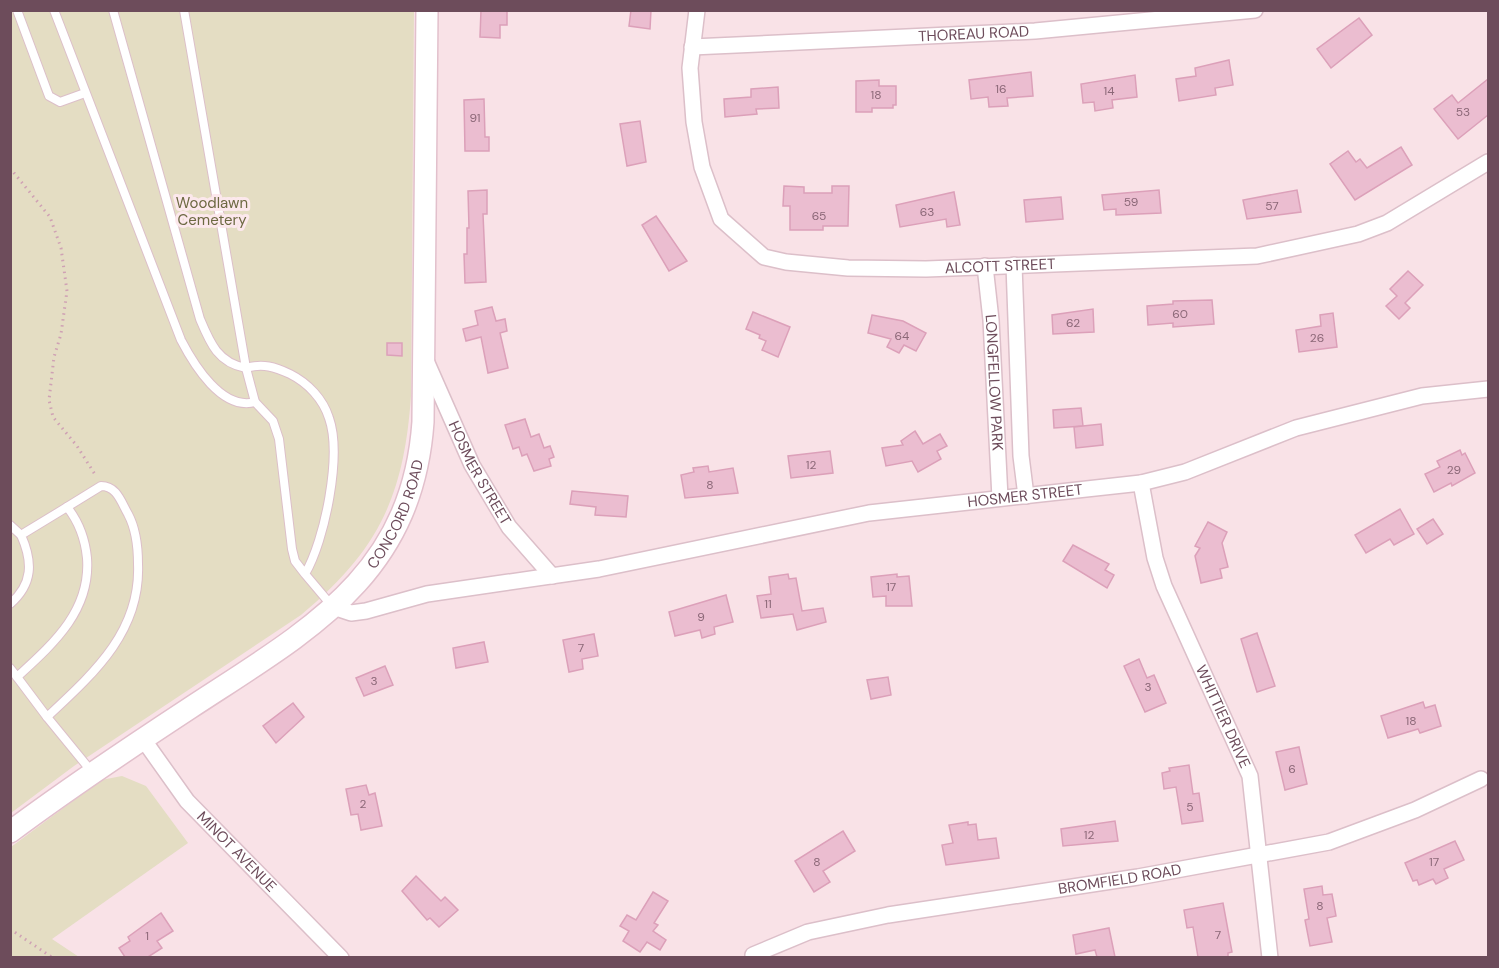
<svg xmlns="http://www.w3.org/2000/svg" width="1499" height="968" viewBox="0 0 1499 968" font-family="'DM Sans',sans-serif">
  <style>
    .green { fill: #e4ddc3 }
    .building { fill: #ebbdd0; stroke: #dca0b9; stroke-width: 1.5 }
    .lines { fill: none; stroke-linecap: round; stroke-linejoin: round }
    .lane-casing { stroke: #dcbfc9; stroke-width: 10 }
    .street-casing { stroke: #dcbfc9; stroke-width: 18 }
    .secondary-casing { stroke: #e2c0cc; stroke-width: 24 }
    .path { stroke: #cfa1b4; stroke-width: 3; stroke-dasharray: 1.5 4.5; stroke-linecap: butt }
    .lane { stroke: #fff; stroke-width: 8 }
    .street { stroke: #fff; stroke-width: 15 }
    .secondary { stroke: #fff; stroke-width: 21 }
    .labels { text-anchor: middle; stroke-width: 6; stroke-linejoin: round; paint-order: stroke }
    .number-label { font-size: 12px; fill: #8c6878 }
    .street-label { font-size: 15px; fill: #6d4c5b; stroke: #fce8ec }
    .park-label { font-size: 15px; fill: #6d6942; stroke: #fce8ec }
  </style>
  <rect width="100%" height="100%" fill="#f9e2e7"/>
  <g class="green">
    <path d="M11 11H414L411 396C404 496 379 550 301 615L74 766 11 813Z"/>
    <polygon points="122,776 146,786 188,843 52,939 79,957 11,958 11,847 101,780"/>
  </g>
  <g class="building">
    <polygon points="481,10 507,10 507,25 500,25 500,38 480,37"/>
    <polygon points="631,10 651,10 650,29 629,26"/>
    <polygon points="1359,18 1372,35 1331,68 1317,49"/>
    <polygon points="1229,60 1233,85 1215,88 1216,95 1179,101 1176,79 1196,76 1195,68"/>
    <polygon points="1031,72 1033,96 1007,98 1008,106 989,107 988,97 971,99 969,80"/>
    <polygon points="1135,75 1137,97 1112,100 1113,108 1095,111 1094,102 1083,103 1081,84"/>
    <polygon points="1488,79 1488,115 1458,139 1434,109 1452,95 1458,103"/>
    <polygon points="879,80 879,86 896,86 896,105 893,105 893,108 872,108 872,112 856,112 856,81"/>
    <polygon points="778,87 779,108 756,109 757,114 725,117 724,99 751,97 751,89"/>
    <polygon points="484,99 485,137 489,137 489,151 465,151 464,100"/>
    <polygon points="640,121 646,162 627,166 620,124"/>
    <polygon points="1401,147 1412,165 1355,200 1330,164 1348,151 1356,162 1360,159 1367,168"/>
    <polygon points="784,186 804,187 804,193 832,193 832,186 849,186 848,226 823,226 823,230 790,230 790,206 783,206"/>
    <polygon points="487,190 487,214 483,214 486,282 465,283 464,254 467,254 467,228 469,228 468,191"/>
    <polygon points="1159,190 1161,213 1116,215 1116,209 1104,210 1102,195"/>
    <polygon points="1297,190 1301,212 1247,219 1243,200"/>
    <polygon points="954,192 960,225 947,227 946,219 900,227 896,205"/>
    <polygon points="1061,197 1063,219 1026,222 1024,200"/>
    <polygon points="656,216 687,261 669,271 642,225"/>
    <polygon points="1408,271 1423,285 1405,303 1410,308 1399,319 1386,306 1397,296 1390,289"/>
    <polygon points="1212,300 1214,324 1173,327 1173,323 1148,325 1147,306 1173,304 1173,301"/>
    <polygon points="492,307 496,321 505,319 507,331 500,333 508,368 488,373 481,337 466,341 463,329 478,325 475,311"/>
    <polygon points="1093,309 1094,332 1053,334 1052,315"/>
    <polygon points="753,312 790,327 778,357 762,350 766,341 759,338 760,335 746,329"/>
    <polygon points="1333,313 1337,347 1299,352 1296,330 1321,326 1320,315"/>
    <polygon points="872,315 903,321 926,333 916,351 904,345 899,353 887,347 891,339 868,333"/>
    <polygon points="387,343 402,343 402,356 387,355"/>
    <polygon points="1081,408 1083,426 1054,428 1053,410"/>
    <polygon points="525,419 531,437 539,434 544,448 550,446 554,457 549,459 551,466 534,471 527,454 522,456 519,447 513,449 505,425"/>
    <polygon points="1101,424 1103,445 1076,448 1074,427"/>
    <polygon points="915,431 923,444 940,434 947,446 937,451 941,459 918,472 912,461 886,466 882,448 903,445 901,441"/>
    <polygon points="1460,450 1462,455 1465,453 1475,473 1452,486 1451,483 1434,492 1425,474 1440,467 1437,461"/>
    <polygon points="830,451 833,473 791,478 788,456"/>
    <polygon points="708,466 709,472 733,468 738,493 685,498 681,475 694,472 693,468"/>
    <polygon points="572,491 628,496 626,517 595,515 596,507 570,504"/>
    <polygon points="1400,509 1414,534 1394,545 1390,539 1366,553 1355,535"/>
    <polygon points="1433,519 1443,534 1427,544 1417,529"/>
    <polygon points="1208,522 1227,532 1222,543 1228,567 1220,569 1222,578 1201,583 1195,556 1200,548 1195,546"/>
    <polygon points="1073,545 1109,564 1105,570 1114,575 1107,588 1063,561"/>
    <polygon points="788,574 789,579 796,578 802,611 823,608 826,622 797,630 793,614 761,618 757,596 771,594 769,577"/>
    <polygon points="897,574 897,577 909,576 912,606 886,606 886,596 873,597 871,577"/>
    <polygon points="726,595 733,622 714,627 715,634 702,638 700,630 675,636 669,612"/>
    <polygon points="1257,633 1275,686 1257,692 1241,639"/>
    <polygon points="594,634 598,656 582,659 583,669 569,672 563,640"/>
    <polygon points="484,642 488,662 456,668 453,648"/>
    <polygon points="1139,659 1147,678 1154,675 1166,703 1145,712 1124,666"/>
    <polygon points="385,666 393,685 364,696 356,678"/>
    <polygon points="888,677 891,695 871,699 867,680"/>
    <polygon points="1423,702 1425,708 1435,705 1441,726 1420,733 1418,729 1388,738 1381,716"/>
    <polygon points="293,703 304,717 276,743 263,726"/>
    <polygon points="1299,747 1307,784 1285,790 1276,752"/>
    <polygon points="1189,765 1193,794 1199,793 1203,821 1182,824 1176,787 1164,789 1162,773 1170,771 1169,768"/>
    <polygon points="366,785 369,795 375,793 382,826 361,830 358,814 351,815 346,789"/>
    <polygon points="1115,821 1118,841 1063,846 1061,829"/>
    <polygon points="968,822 968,825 976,824 978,840 996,838 999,858 946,865 942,845 953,843 949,825"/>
    <polygon points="843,831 855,851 823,871 830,882 814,892 795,861"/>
    <polygon points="1455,841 1464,860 1444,869 1448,878 1436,884 1433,879 1419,885 1417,880 1413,881 1405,863"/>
    <polygon points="416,876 441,901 445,897 458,910 439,927 430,918 427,920 402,891"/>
    <polygon points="1322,886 1323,895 1332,894 1336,916 1327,918 1332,942 1310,946 1305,920 1309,919 1304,889"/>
    <polygon points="653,892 668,901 654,923 658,925 653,931 666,940 660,950 647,942 640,952 623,941 629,931 620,926 627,915 636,920"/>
    <polygon points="1223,903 1232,952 1228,953 1228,957 1198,957 1193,927 1187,928 1184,910"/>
    <polygon points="161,913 173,931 157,941 162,948 148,957 125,957 119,948 130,941 128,937"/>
    <polygon points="1109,928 1115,957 1097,957 1095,950 1076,954 1073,935"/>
  </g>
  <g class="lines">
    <g class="lane-casing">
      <g id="lane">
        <polyline points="17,10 49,96 60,102 85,93"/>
        <path d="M54 10 181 340C194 365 222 411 255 402"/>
        <path d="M113 10 200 319C210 343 218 363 246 368L184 10"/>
        <polyline points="10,525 21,535"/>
        <path d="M305 574 295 561 292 549 279 439 273 421 255 402 246 368C263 363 275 367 290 374 308 383 323 399 329 418 342 455 325 540 305 574L332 606"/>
        <path d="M10 604C33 584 33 562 21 535L67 507C79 522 85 538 87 558 91 611 53 644 17 677L10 668"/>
        <path d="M17 677 47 717C93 674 141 632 138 564 138 547 136 529 128 514 121 502 117 486 101 486L67 507"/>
        <polyline points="47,717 92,772"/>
      </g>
    </g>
    <g class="street-casing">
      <g id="street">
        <path id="s1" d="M697 10 690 68 694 122 702 167 721 219 764 257 786 262 848 268 926 269 1257 256 1358 234 1387 223 1488 162"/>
        <path id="s2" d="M692 47 1035 31 1255 10"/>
        <polyline points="1014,265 1021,456 1026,496"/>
        <path id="s3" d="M985 266 991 320 1000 498"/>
        <path id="s4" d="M427 363 472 465 509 527 552 576"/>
        <path id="s5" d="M1141 483 1155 558 1164 586 1250 776 1270 958"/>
        <path id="s6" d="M333 607 351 613 366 611 427 594 599 569 869 513 1141 483 1185 472 1296 428 1422 396 1488 389"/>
        <path id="s7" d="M143 739 187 801 341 958"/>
        <path id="s8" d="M753 955 808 932 888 915 1138 877 1329 842 1415 810 1481 779"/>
      </g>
    </g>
    <g class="secondary-casing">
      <g id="secondary">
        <path id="s9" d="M10 832C69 788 129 748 190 708 307 631 412 577 423 422L427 10"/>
      </g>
    </g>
    <g class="path">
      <polyline points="10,168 50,217 61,248 67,291 61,334 54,357 49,400 53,417 77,446 96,476"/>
      <polyline points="10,929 53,958"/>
    </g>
    <use href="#lane" class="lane"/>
    <use href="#street" class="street"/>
    <use href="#secondary" class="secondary"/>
  </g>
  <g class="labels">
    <g class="number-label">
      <text x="1001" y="93">16</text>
      <text x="1109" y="95">14</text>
      <text x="876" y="99">18</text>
      <text x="1463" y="116">53</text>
      <text x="475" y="122">91</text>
      <text x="1131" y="206">59</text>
      <text x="1272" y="210">57</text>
      <text x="927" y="216">63</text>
      <text x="819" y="220">65</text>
      <text x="1180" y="318">60</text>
      <text x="1073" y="327">62</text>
      <text x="902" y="340">64</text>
      <text x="1317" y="342">26</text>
      <text x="811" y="469">12</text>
      <text x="1454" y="474">29</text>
      <text x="710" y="489">8</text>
      <text x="891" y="591">17</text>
      <text x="768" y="608">11</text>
      <text x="701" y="621">9</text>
      <text x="581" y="652">7</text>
      <text x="374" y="685">3</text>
      <text x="1148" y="691">3</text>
      <text x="1411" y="725">18</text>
      <text x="1292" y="773">6</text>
      <text x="363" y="808">2</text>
      <text x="1190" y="811">5</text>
      <text x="1089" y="839">12</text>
      <text x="817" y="866">8</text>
      <text x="1434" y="866">17</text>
      <text x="1320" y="910">8</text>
      <text x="1218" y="939">7</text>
      <text x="147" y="940">1</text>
    </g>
    <g class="street-label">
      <text dy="5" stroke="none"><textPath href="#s2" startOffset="282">THOREAU ROAD</textPath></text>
      <text dy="5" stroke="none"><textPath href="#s1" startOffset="508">ALCOTT STREET</textPath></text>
      <text dy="5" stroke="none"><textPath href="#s3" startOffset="117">LONGFELLOW PARK</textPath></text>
      <text dy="5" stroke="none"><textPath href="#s4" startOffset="122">HOSMER STREET</textPath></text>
      <text dy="5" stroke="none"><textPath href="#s6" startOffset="704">HOSMER STREET</textPath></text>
      <text dy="5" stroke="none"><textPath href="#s9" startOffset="508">CONCORD ROAD</textPath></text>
      <text dy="5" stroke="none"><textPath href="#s5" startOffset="249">WHITTIER DRIVE</textPath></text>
      <text dy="5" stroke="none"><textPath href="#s7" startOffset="147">MINOT AVENUE</textPath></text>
      <text dy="5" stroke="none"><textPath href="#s8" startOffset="376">BROMFIELD ROAD</textPath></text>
    </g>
    <g class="park-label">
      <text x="212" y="208">Woodlawn<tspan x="212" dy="17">Cemetery</tspan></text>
    </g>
  </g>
  <rect width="1499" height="968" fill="none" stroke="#6d4c5b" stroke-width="24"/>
</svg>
